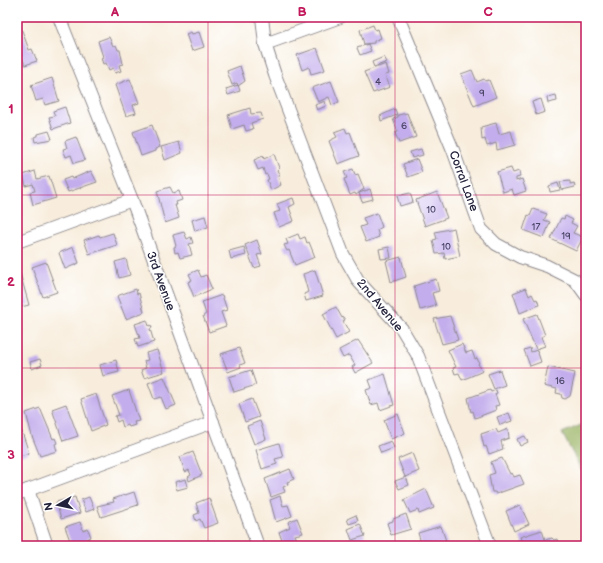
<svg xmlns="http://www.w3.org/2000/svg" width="603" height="563" viewBox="0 0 603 563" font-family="'Balsamiq Sans',sans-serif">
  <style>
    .forest { fill: #9cb566; stroke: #5f6c50 }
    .building { fill: #c3adec }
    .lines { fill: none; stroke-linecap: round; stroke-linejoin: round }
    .minor-casing { stroke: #8d888c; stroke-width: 14 }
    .minor { stroke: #fff; stroke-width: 12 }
    .grid { fill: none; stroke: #c2185b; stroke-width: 1; stroke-opacity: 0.55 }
    .labels { text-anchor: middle; stroke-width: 3; stroke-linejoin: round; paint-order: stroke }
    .number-label { font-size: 10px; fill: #4a4567 }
    .street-label { font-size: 12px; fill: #22223b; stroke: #fff }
    .neatline { fill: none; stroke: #c2185b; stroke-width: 1.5 }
    .grid-label { font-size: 13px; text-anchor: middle; font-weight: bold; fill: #c2185b }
  </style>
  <rect width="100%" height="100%" fill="#fff"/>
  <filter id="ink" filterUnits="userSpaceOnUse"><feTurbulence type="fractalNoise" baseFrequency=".025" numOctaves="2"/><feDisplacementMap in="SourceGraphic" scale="8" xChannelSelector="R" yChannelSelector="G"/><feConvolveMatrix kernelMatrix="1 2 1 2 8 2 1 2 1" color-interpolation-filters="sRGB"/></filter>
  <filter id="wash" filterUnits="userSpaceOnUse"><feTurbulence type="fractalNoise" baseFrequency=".012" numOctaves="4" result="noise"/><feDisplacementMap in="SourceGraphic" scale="16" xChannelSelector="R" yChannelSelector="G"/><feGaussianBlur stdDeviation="0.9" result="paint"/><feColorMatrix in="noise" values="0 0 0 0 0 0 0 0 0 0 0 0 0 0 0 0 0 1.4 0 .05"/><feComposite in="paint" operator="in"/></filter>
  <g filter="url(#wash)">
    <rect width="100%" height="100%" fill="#f8eddc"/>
    <polygon class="forest" points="586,423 586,470 582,471 562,433"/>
    <g id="blocks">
      <g class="building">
        <polygon points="17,23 19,26 20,25 29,50 32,49 37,61 25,65 19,48 17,49"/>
        <polygon points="373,25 375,30 378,29 381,38 374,41 374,43 364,44 360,30"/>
        <polygon points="191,32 192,34 199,32 204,47 192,51 186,34"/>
        <polygon points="109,37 113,46 116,45 118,50 120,50 123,64 119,65 121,71 115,73 113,68 109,70 106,63 103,64 101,58 103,57 98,41"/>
        <polygon points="368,44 371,51 360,55 357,48"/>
        <polygon points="317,48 325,70 311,74 309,67 302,70 297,55"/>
        <polygon points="384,57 387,62 374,67 372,62"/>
        <polygon points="386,64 389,74 385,75 390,87 373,93 364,72"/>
        <polygon points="240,66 245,81 238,86 237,83 232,85 227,71"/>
        <polygon points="472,70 477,82 484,79 485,81 489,80 496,97 474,106 461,74"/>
        <polygon points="52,78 59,101 45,105 43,99 36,101 31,85"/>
        <polygon points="130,79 139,103 133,105 136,113 126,116 115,85"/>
        <polygon points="331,81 339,102 332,105 329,97 318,102 312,88"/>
        <polygon points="238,85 240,91 228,95 226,89"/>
        <polygon points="556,95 557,101 548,103 547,97"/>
        <polygon points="541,99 545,112 536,115 532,102"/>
        <polygon points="325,101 326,106 317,110 315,105"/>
        <polygon points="65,107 70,123 53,129 49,117 55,116 53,111"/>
        <polygon points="250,108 251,114 261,113 263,119 251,123 253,129 246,131 244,125 232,129 228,115"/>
        <polygon points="395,109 397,115 381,121 380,116"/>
        <polygon points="407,113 416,137 399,143 395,133 398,132 393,119 398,117 398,115"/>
        <polygon points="496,123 499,134 511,131 515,145 497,150 496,143 487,146 485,139 482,140 481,127"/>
        <polygon points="152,125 160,147 155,149 155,151 141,156 133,132"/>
        <polygon points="345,128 347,133 350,132 359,156 338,164 329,141 337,137 334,132"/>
        <polygon points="49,131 52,139 35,142 34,137 38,136 38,134"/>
        <polygon points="76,137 85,160 74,163 71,155 66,157 63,149 67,148 65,141"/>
        <polygon points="179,142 182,153 165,160 161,147"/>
        <polygon points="421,149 423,155 412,158 410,152"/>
        <polygon points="274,154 279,168 277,170 280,176 278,176 281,185 271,190 267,180 269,179 267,174 265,175 263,168 258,170 254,160 263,156 264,159"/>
        <polygon points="417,159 422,172 408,177 403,164"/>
        <polygon points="511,168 513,173 519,171 520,177 516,178 516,181 522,179 526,191 514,195 512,189 503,192 497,172"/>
        <polygon points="353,169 355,175 358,174 364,189 356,195 355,193 350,195 344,179 347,178 344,172"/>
        <polygon points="35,171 37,179 49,176 56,198 33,205 30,192 35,191 33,184 26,186 23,175"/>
        <polygon points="91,171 97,182 68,192 63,180 71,177 72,179"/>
        <polygon points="570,181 570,184 574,183 575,187 562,190 560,182"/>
        <polygon points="558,183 560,190 550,192 549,186"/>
        <polygon points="170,187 173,193 179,191 182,200 176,202 177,205 175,205 179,218 165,223 157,191"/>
        <polygon points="370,189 373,199 362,202 359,193"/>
        <polygon points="437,192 447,218 425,226 416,200"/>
        <polygon points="410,193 413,202 400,206 397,196"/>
        <polygon points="293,198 295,204 289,207 294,221 279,227 274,213 280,211 277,204"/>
        <polygon points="533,209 547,214 544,220 550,222 544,238 523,230 528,215 530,216"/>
        <polygon points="377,213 382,227 377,230 379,237 366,242 360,227 366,225 363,218"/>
        <polygon points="205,216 208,227 195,231 192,220"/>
        <polygon points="565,216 573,220 571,223 577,226 573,233 583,237 576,251 551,239 561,218 564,219"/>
        <polygon points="454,228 460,256 445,259 444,253 436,254 433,240 437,239 435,232"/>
        <polygon points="184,232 187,239 191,237 193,243 189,244 192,255 180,258 178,252 175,253 174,247 176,246 173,235"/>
        <polygon points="113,233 117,245 89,254 84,240 99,235 100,237"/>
        <polygon points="298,234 300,239 305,237 307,243 309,242 315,257 295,265 289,250 287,251 284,245 288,244 286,239"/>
        <polygon points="257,240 262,254 257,255 261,266 254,268 245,245"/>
        <polygon points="73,247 79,263 65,269 59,253"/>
        <polygon points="244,247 246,255 231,259 229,251"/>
        <polygon points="389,247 391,258 381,259 379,249"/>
        <polygon points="401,257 406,277 391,282 386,261"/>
        <polygon points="126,259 130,275 119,278 115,262"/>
        <polygon points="46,262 57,292 43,297 32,267"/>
        <polygon points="198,270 201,277 206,275 212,289 194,297 188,282 192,280 189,274"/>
        <polygon points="315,270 323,296 306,301 304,294 308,292 303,274"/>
        <polygon points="20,273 29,305 17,308 17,274"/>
        <polygon points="436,279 439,291 432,293 436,306 420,310 414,286"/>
        <polygon points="526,288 529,296 532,294 535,300 537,299 539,305 520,313 513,293"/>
        <polygon points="136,289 137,294 139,293 144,312 126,319 117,296"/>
        <polygon points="222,295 227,310 221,312 226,326 209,332 203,316 206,314 202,302"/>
        <polygon points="336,307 342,318 343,317 345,320 343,321 349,332 336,339 323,314"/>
        <polygon points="537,314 545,335 541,337 545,346 536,349 523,319"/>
        <polygon points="450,316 458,340 442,344 434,319"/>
        <polygon points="147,320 149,326 151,325 152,328 150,329 154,342 138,347 135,339 140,338 135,324"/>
        <polygon points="358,340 373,363 355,373 352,367 355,365 349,355 343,358 339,350"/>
        <polygon points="462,344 466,353 472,351 475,359 477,358 479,363 478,364 483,371 462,380 459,373 455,374 453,368 456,367 448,350"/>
        <polygon points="239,348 245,363 240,365 241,367 228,372 221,354"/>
        <polygon points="530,348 531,352 537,350 541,362 530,366 524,350"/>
        <polygon points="157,350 164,372 144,378 141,370 146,368 144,361 148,360 146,353"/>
        <polygon points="40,359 42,365 32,369 30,362"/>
        <polygon points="116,360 119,372 103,376 100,365"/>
        <polygon points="548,367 575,373 570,396 565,399 562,398 561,394 556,393 557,389 544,386"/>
        <polygon points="251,370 256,385 234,392 229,377"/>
        <polygon points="500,370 505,385 494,389 488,374"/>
        <polygon points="385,374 394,405 380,410 378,403 371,405 366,390 372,388 369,380"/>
        <polygon points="164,377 176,405 166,409 161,397 154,399 148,383"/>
        <polygon points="129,390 139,421 134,422 135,425 129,427 128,425 123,427 121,420 117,422 115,416 119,415 112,396"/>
        <polygon points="490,390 491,392 496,390 497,393 495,394 499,405 495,406 496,410 475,418 473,411 471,412 468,398"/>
        <polygon points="96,394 106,425 91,431 81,399"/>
        <polygon points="252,399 259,417 245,422 239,404"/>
        <polygon points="66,404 78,436 63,441 52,409"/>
        <polygon points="40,408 53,439 55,438 57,443 55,444 57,451 40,456 32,436 26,413"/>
        <polygon points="509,413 512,421 500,425 497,417"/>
        <polygon points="398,414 405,433 391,439 384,420"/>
        <polygon points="260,421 266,439 254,444 247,426"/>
        <polygon points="21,429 29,453 17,457 17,430"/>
        <polygon points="496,429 498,433 508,429 509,438 501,441 503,449 489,454 486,446 484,447 481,434"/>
        <polygon points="525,436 528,442 520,446 517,439"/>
        <polygon points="391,441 394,448 381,453 378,446"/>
        <polygon points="279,443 283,457 275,459 277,464 262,469 256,450"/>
        <polygon points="193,452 202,475 189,481 188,477 191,475 189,470 185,472 180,457"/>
        <polygon points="412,453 419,471 405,477 398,459"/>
        <polygon points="502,458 510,474 512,473 514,477 520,475 524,484 496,494 495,492 492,492 489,475 495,473 491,462"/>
        <polygon points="290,469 294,479 287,482 288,485 283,487 285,492 271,497 265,479"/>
        <polygon points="406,477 409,485 399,489 395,481"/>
        <polygon points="186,479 188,487 177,490 175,482"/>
        <polygon points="426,489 434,508 419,514 418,510 410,513 404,500"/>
        <polygon points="134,492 138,505 101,517 97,506 114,502 113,499"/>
        <polygon points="280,496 283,506 288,505 292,516 276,522 270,500"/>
        <polygon points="75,497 80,513 61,519 56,502"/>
        <polygon points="89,497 94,509 86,512 81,500"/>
        <polygon points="209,498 218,523 204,528 200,519 196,521 194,515 199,513 196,503"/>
        <polygon points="520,505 529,524 514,531 506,511"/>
        <polygon points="406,514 411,529 391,535 387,523 393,521 393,519"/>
        <polygon points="356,515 358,521 349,524 347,519"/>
        <polygon points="297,518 303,533 295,535 298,542 284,546 279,532 290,527 288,522"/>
        <polygon points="80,522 83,531 88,529 91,537 87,539 90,546 72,546 65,527"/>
        <polygon points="360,524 365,536 352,540 348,529"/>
        <polygon points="441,526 447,544 422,546 418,533"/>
        <polygon points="542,530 545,540 552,538 554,540 557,539 558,544 555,544 556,546 523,546 520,537"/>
      </g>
    </g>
  </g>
  <g filter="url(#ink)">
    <use href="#blocks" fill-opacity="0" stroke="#8d888c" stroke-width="1"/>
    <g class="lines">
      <g class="minor-casing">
        <g id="minor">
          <polyline points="59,17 132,200 258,546"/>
          <polyline points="262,17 265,44 275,75 343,254 359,282 402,329 418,356 490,546"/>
          <polyline points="398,17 453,150 481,229 496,244 520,257 547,266 575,280 586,295"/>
          <polyline points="265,44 340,17"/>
          <polyline points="17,242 132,200"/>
          <polyline points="28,490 47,546"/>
          <polyline points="17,494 213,422"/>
        </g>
      </g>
      <use href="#minor" class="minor"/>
    </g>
  </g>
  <path class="grid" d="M208 17V546M395 17V546M17 195H586M17 368H586"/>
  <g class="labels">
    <g class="number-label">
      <text x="378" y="85">4</text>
      <text x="482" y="96">9</text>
      <text x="404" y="129">6</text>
      <text x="431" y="213">10</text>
      <text x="536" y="230">17</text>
      <text x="566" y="239">19</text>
      <text x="446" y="250">10</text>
      <text x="560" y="384">16</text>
    </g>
    <g class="street-label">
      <text transform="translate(464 181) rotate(70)" y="4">Corral Lane</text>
      <text transform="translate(161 281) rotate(70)" y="4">3rd Avenue</text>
      <text transform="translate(380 305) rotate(50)" y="4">2nd Avenue</text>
    </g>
  </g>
  <rect width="603" height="563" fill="none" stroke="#fff" stroke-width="44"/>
  <g transform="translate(58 505) rotate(261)" stroke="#ffffff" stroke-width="3" paint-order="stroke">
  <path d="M0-3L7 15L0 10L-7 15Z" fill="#22223b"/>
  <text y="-6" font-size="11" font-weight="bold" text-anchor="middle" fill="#22223b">N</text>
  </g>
  <rect x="22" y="22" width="559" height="519" class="neatline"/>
  <g class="grid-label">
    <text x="115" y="16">A</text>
    <text x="302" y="16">B</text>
    <text x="488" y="16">C</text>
    <text x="11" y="113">1</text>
    <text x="11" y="286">2</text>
    <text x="11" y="459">3</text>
  </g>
</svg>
